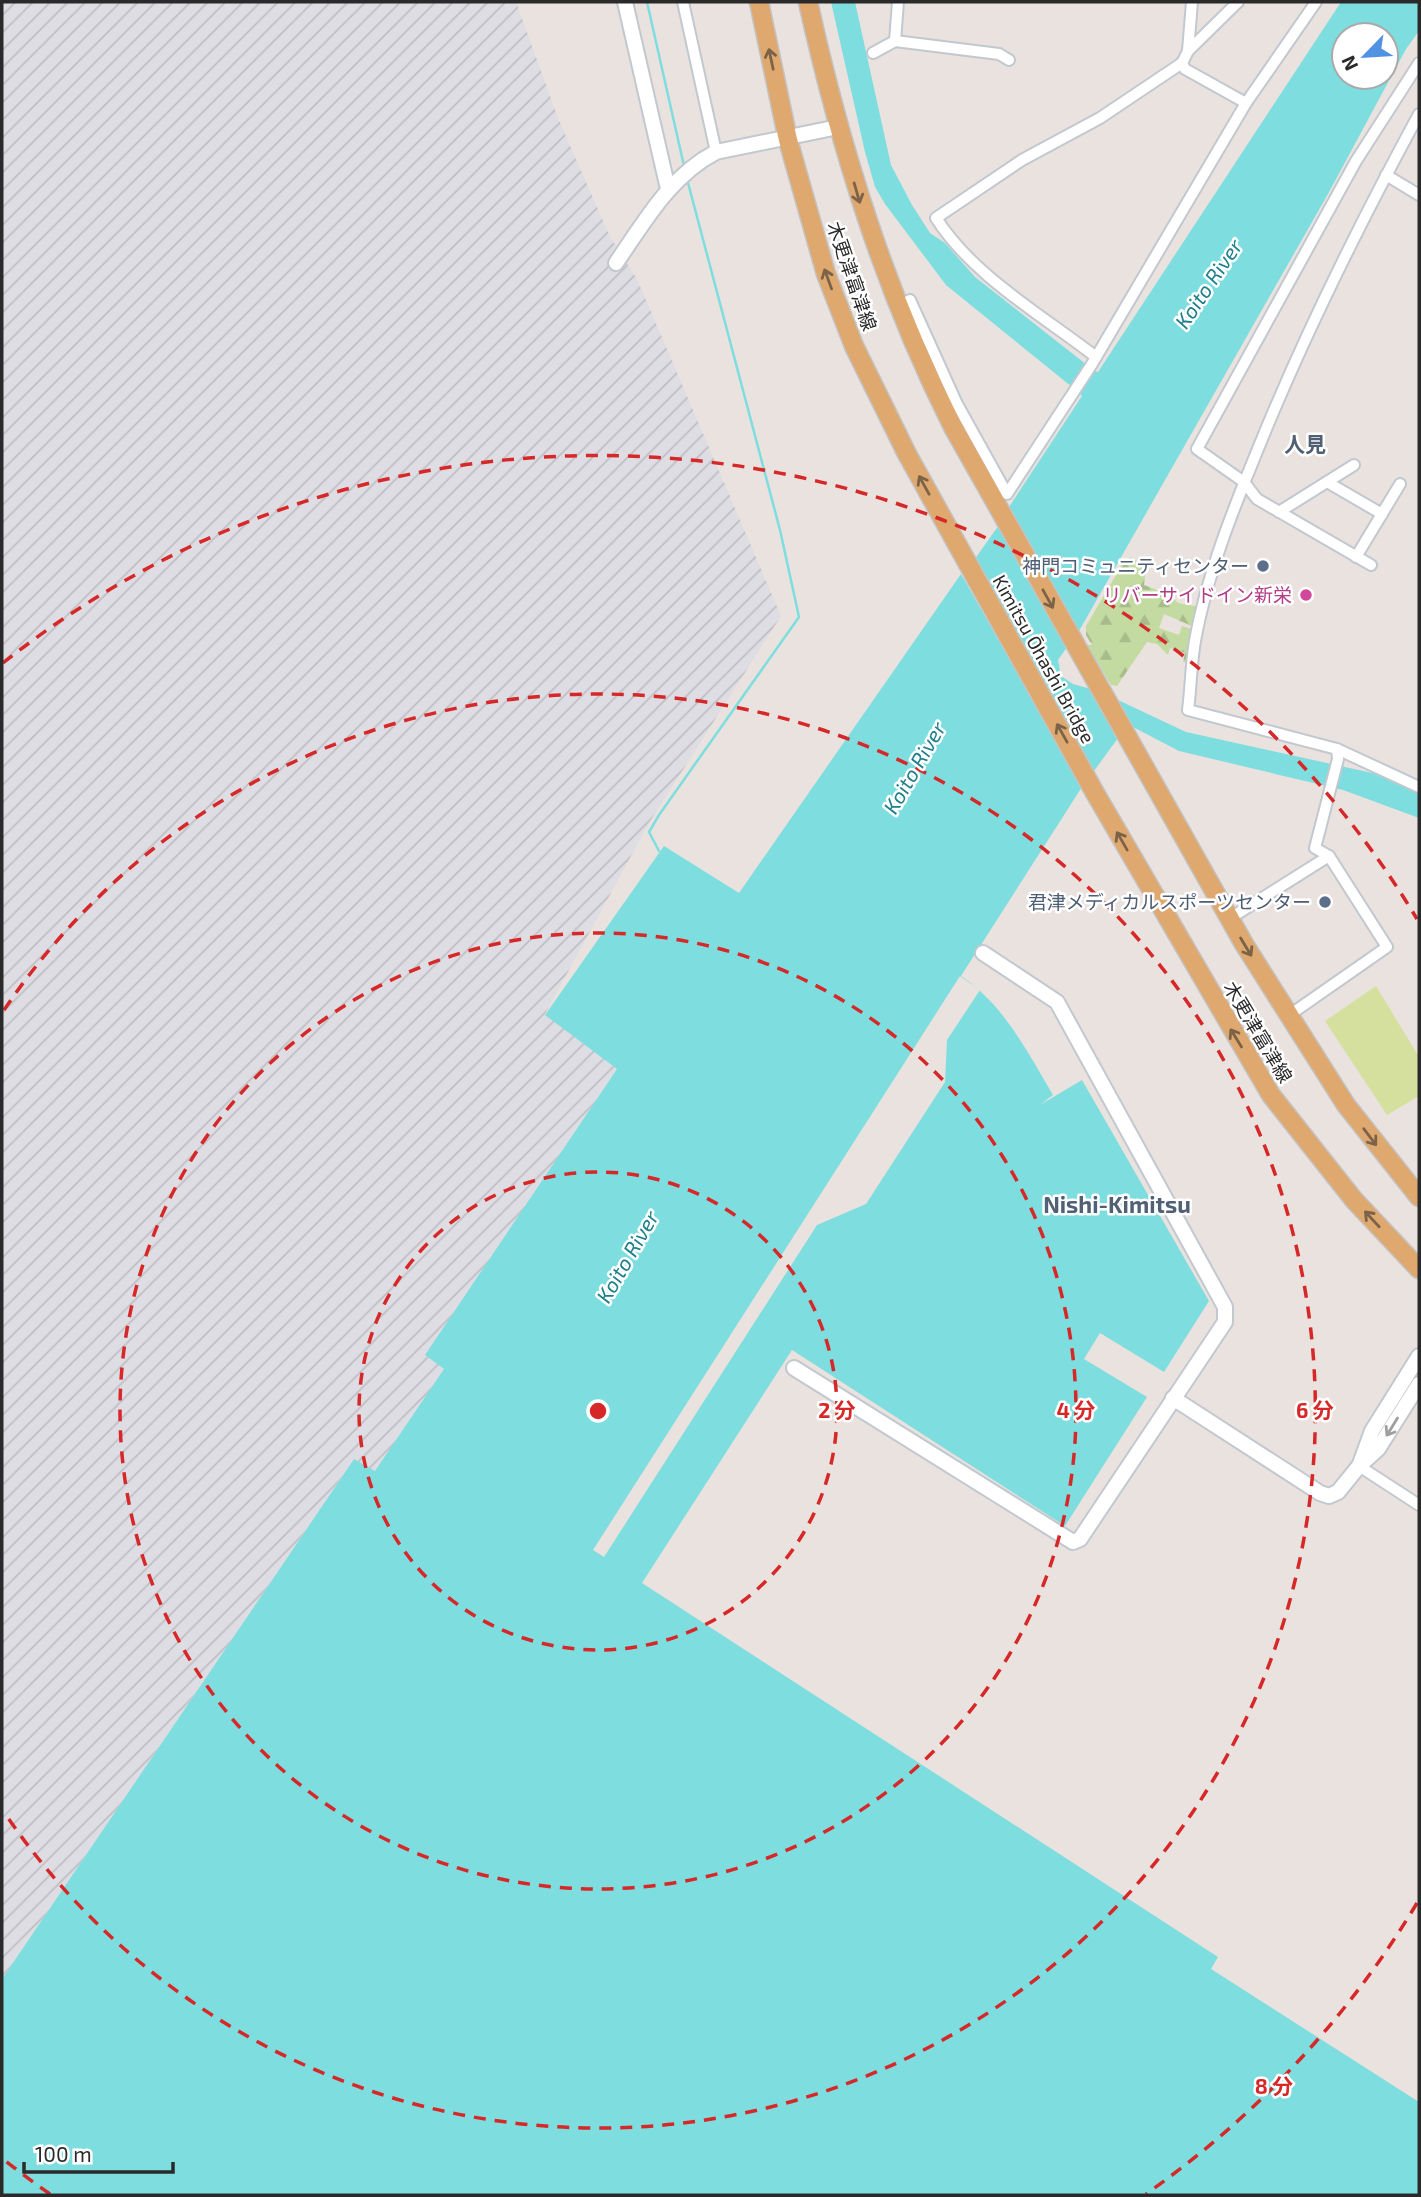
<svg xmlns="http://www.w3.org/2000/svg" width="1421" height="2197" viewBox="0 0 1421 2197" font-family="'Exo 2','Noto Sans JP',sans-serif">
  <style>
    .industrial { fill: url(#industrial-furrows) }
    .forest { fill: url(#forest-firs) }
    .pitch { fill: #d5e09e }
    .water { fill: #7ededf; fill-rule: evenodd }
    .pier { fill: #eae2de }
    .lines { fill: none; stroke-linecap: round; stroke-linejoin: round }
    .stream { stroke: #7ededf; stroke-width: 2.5 }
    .minor-casing { stroke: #c2c8cf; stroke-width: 14 }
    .tertiary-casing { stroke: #c2c8cf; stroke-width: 18 }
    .primary-casing { stroke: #c3c3c3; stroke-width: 21 }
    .minor { stroke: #fff; stroke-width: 10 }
    .tertiary { stroke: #fff; stroke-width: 14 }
    .primary { stroke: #dfa86e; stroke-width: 18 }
    .oneway { stroke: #7b6349 }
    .oneway2 { stroke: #9f9f9f }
    .ring { fill: none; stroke: #d62828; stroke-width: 3.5; stroke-dasharray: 12 9 }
    .service-dot { fill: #5c6f8a; stroke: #fff; stroke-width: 2.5 }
    .hotel-dot { fill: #d1479c; stroke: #fff; stroke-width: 2.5 }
    .labels { text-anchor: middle; stroke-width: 5; stroke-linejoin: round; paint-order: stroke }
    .street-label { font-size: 19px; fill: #2a2a2a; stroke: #fff }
    .service-label { font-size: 19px; fill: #4e5e75; stroke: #fff; text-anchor: end }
    .hotel-label { font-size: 19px; fill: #b23c85; stroke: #fff; text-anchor: end }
    .water-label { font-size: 21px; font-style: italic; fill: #1e808a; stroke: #fff }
    .neighbourhood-label { font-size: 21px; font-weight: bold; fill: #506075; stroke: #fff }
    .quarter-label { font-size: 23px; font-weight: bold; fill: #506075; stroke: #fff }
    .centre { fill: #d62828; stroke: #fff; stroke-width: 3.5 }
    .ring-label { font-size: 21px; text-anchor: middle; font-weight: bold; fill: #d62828; stroke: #fff; stroke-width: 5; stroke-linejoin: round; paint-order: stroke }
  </style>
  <defs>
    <pattern id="industrial-furrows" width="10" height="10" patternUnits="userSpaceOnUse" patternTransform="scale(1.75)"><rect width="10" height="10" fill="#dedde3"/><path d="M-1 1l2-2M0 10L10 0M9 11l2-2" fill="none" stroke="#bfbec3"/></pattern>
    <pattern id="forest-firs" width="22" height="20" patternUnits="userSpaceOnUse" patternTransform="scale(1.75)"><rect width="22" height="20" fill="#c3daa1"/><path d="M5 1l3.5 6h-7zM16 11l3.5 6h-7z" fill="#a8bb8b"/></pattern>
  </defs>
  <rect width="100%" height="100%" fill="#eae2de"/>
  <polygon class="industrial" points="2,2 516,2 558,118 610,237 637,279 781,616 649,823 545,1014 617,1069 426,1354 445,1369 375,1472 354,1459 2,1979"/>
  <polygon class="forest" points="1131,557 1146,568 1144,585 1170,595 1178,603 1200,607 1194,627 1164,614 1159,628 1179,635 1182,626 1195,630 1187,662 1183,662 1185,653 1170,648 1168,655 1157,644 1147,642 1117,686 1111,685 1087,645 1092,645 1086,635 1086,626 1123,563"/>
  <polygon class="pitch" points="1376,986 1419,1057 1419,1096 1387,1115 1325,1021"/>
  <g class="water">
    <polygon points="831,2 855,2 891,165 912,205 930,233 945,243 975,277 1087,365 1072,387 946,285 885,204 875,187 865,152"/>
    <path d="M1341 2H1419V31L1406 49 1328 194 1079 631 1009 507 1082 396 1078 392 1092 370 1098 372ZM1344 35H1386V77H1344Z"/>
    <polygon points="999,525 1067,647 1058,660 1061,676 1073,684 1091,689 1118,738 1094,771 974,560"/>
    <path d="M961 574 1082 787 961 976C1004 1005 1027 1051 1053 1095L1040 1105 1082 1080 1209 1301 1164 1372 1100 1333 1084 1359 1147 1397 1065 1526 792 1350 642 1583 1218 1957 1211 1969 1419 2102V2195H2V1979L354 1459 375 1471 444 1369 425 1355 617 1069 545 1015 664 846 739 893Z"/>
    <polygon points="1118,700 1186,732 1386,776 1419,790 1419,818 1343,790 1179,751 1133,727"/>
  </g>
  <polygon class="pier" points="960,976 980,990 947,1040 945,1082 866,1204 817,1225 604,1557 593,1550"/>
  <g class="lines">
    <g class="stream">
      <polyline points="647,2 684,166"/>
      <polyline points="659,851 649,832 659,815 799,617 780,530 687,179"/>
    </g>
    <g class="minor-casing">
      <g id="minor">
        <polyline points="683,2 716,152"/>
        <polyline points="895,41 999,54 1009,60"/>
        <polyline points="1188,51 1192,2"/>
        <polyline points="873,53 895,41 898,2"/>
        <polyline points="1182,63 1185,69 1246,103"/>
        <path d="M1419 114C1361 221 1306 331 1260 444 1234 507 1207 574 1195 641 1191 664 1191 687 1188 710L1337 749 1419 787"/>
        <polyline points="1386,175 1419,195"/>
        <polyline points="898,306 910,300 957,404 1007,494 1092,364 1246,103 1316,2"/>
        <path d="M1096 357C1042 315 973 276 936 218L1022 160 1100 118 1182 63 1188 51 1238 2"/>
        <polyline points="1327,482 1382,514"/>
        <polyline points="1279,512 1354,465"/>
        <polyline points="1356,557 1400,484"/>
        <polyline points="1371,565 1257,499 1244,482 1197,449 1356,161 1419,63"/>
        <polyline points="1229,919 1329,856"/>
        <polyline points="1288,1016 1387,947 1329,856 1315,848 1338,759 1337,749"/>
        <polyline points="1359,1466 1419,1505"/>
      </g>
    </g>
    <g class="tertiary-casing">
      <g id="tertiary">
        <polyline points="625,2 668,189"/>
        <path d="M616 263C645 221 670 176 716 152L838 127"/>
        <polyline points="794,1368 1073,1542 1080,1539 1225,1322 1225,1307 1057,1002 983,953"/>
        <polyline points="1173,1398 1320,1493 1329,1496 1338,1492 1359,1466 1378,1449 1419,1384"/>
        <polyline points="1360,1464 1372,1431 1419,1356"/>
      </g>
    </g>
    <g class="primary-casing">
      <g id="primary">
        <polyline points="759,2 788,140 826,274 854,346 907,454 1095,793 1271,1095 1354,1200 1419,1269"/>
        <path d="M808 2C841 150 885 292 953 427L1244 944 1346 1105 1419 1197"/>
      </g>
    </g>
    <use href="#minor" class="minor"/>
    <use href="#tertiary" class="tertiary"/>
    <use href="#primary" class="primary"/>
  </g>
  <defs><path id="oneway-shaft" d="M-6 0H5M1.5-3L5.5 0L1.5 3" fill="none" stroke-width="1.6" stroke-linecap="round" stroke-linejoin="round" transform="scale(1.75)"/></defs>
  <g class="oneway">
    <use href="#oneway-shaft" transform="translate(771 59) rotate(-102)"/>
    <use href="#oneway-shaft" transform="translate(857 193) rotate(74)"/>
    <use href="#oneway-shaft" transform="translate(828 279) rotate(-110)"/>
    <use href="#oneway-shaft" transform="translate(924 485) rotate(-119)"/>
    <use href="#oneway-shaft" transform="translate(1048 599) rotate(61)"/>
    <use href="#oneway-shaft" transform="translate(1062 733) rotate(-119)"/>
    <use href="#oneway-shaft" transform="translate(1122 841) rotate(-120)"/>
    <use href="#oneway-shaft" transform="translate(1246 947) rotate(59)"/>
    <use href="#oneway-shaft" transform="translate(1236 1038) rotate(-122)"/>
    <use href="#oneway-shaft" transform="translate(1370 1137) rotate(53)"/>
    <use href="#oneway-shaft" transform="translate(1372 1219) rotate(-133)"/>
  </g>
  <use class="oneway2" href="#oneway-shaft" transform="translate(1392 1427) rotate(122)"/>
  <g class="ring">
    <circle cx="598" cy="1411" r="239"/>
    <circle cx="598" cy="1411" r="478"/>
    <path d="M4 1010A717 717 0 1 1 4 1812"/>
    <path d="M1417 1903A956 956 0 0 1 1146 2194M50 2194A956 956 0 0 1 3 2159M3 663A956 956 0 0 1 1417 919"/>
  </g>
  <g class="service-dot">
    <circle cx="1263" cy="566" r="7"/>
    <circle cx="1325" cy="902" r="7"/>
  </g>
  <circle class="hotel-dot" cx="1306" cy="595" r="7"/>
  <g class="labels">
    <g class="street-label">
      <text transform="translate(852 276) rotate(71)" y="7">木更津富津線</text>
      <text transform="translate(1044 659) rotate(61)" y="7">Kimitsu Ōhashi Bridge</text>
      <text transform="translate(1258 1032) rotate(59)" y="7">木更津富津線</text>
    </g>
    <g class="service-label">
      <text x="1249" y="573">神門コミュニティセンター</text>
      <text x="1311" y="909">君津メディカルスポーツセンター</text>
    </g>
    <g class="hotel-label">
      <text x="1292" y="602">リバーサイドイン新栄</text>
    </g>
    <g class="water-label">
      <text transform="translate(1209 284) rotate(-56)" y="7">Koito River</text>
      <text transform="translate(915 768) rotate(-60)" y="7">Koito River</text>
      <text transform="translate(628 1257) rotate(-60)" y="7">Koito River</text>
    </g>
    <g class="neighbourhood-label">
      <text x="1305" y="452">人見</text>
    </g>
    <g class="quarter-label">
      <text x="1117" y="1213">Nishi-Kimitsu</text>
    </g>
  </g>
  <circle cx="598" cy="1411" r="10" class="centre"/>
  <g class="ring-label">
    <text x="837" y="1418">2 分</text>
    <text x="1076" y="1418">4 分</text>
    <text x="1315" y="1418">6 分</text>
    <text x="1274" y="2094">8 分</text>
  </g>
  <rect width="1421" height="2197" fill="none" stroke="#2a2a2a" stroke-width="7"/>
  <g transform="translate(1365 56) rotate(245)"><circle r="33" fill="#ffffff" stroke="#aaaaaa" stroke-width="2"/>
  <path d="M0-5L12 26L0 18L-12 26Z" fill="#5292e3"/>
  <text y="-10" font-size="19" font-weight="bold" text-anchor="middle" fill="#2a2a2a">N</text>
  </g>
  <path d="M24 2162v10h149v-10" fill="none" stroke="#2a2a2a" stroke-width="3.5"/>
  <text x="35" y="2162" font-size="21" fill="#2a2a2a" stroke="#ffffff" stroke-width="5" paint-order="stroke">100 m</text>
</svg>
